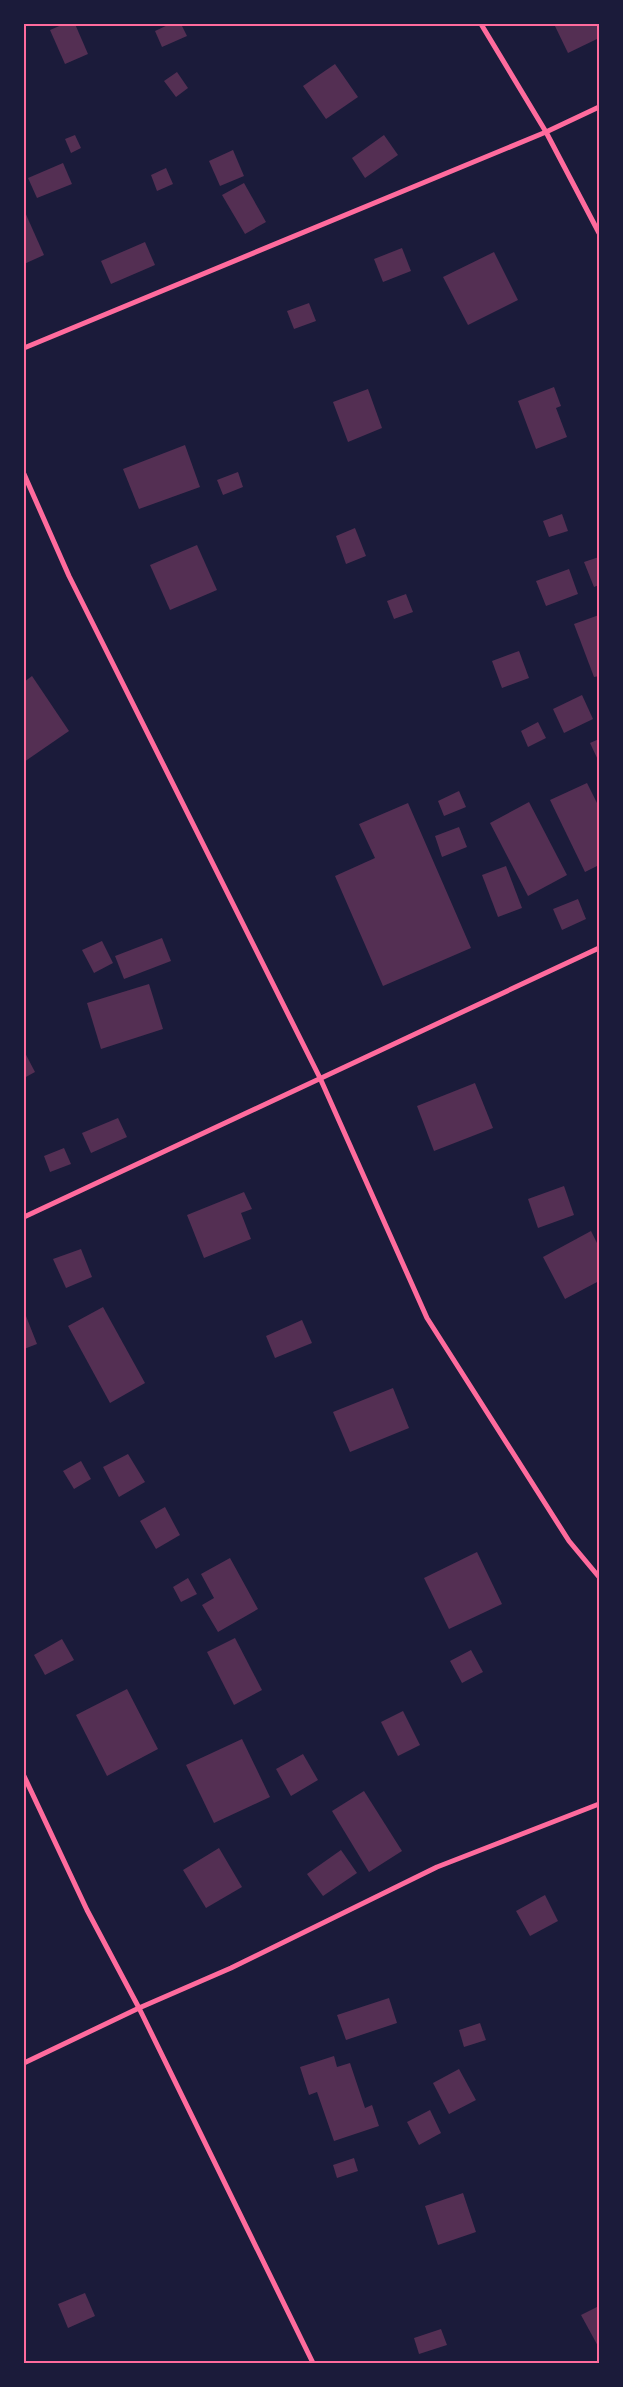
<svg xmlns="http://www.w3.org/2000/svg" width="623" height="2387" viewBox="0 0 623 2387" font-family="Overpass,sans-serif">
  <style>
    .building { fill: #542f53 }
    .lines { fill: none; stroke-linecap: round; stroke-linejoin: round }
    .minor { stroke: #ff6b9d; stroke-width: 5 }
    .neatline { fill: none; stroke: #ff6b9d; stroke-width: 2 }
  </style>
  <rect width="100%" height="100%" fill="#1b1b3a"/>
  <g class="building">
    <polygon points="64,24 75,24 88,54 65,64 50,30"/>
    <polygon points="170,24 181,24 187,36 162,47 155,31"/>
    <polygon points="554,24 599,24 599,38 568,53"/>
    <polygon points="335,64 358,97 326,119 303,86"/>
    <polygon points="177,72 188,88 176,97 164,81"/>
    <polygon points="75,135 81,148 71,153 65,139"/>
    <polygon points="384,135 398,155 365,178 352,158"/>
    <polygon points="233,150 244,176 220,186 209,161"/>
    <polygon points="63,163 72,184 37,198 28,178"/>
    <polygon points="166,168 173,184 157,191 151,175"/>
    <polygon points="244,183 266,222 245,234 222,195"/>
    <polygon points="24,210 44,255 24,264"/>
    <polygon points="145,242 155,265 111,284 101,261"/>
    <polygon points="402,248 411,271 383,282 374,259"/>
    <polygon points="494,252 518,300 468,325 443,277"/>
    <polygon points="309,303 316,321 294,329 287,311"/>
    <polygon points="554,387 561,406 556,408 567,437 536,449 518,401"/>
    <polygon points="368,389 382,428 348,442 333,402"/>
    <polygon points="185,445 200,487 139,509 123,469"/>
    <polygon points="238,472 243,487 223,495 217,480"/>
    <polygon points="562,514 568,531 549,537 543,521"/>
    <polygon points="355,528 366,556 346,564 336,536"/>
    <polygon points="197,545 217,590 170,610 150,565"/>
    <polygon points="599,557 599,585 594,587 584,562"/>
    <polygon points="569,569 578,594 546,606 536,581"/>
    <polygon points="406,594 413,612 394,619 387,601"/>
    <polygon points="599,615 599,676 594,677 574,624"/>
    <polygon points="519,651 529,678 502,688 492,661"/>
    <polygon points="32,676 69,731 24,762 24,682"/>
    <polygon points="582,695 593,719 564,733 553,709"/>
    <polygon points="538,722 546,738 528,747 521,731"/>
    <polygon points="599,739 599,762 590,743"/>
    <polygon points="587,783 599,807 599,865 585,872 550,800"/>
    <polygon points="459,791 466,807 444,816 438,801"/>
    <polygon points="529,802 567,875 528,896 490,823"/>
    <polygon points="408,803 471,948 383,986 335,876 375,858 359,824"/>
    <polygon points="459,827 467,847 442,857 435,836"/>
    <polygon points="506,866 522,908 498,917 482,875"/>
    <polygon points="578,899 586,919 562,930 553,909"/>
    <polygon points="162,938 171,961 124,979 115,956"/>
    <polygon points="102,941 113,963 94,973 82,950"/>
    <polygon points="149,984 163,1029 101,1049 87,1003"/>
    <polygon points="24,1051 35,1072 24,1078"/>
    <polygon points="475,1083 493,1128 434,1151 417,1106"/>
    <polygon points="118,1118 127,1137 91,1153 82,1133"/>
    <polygon points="64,1148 71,1164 50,1172 44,1156"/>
    <polygon points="564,1186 574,1215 538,1228 528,1199"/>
    <polygon points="244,1192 252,1209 241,1213 251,1239 204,1258 187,1215"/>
    <polygon points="591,1231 599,1247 599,1281 565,1299 543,1257"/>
    <polygon points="81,1249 92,1277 66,1288 53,1259"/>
    <polygon points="103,1307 145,1383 110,1403 68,1326"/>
    <polygon points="24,1311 37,1344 24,1349"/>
    <polygon points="302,1320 312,1343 275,1358 266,1336"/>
    <polygon points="393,1388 409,1428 350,1452 333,1412"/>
    <polygon points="128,1454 145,1482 119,1497 103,1467"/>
    <polygon points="81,1461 91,1479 74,1489 63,1471"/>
    <polygon points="165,1507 180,1535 156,1549 140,1521"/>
    <polygon points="477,1552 502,1604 449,1629 424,1578"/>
    <polygon points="230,1558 258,1609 218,1632 202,1605 214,1598 201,1574"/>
    <polygon points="188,1578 197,1594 181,1602 173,1587"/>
    <polygon points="235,1638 262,1690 234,1705 207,1652"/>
    <polygon points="62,1639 74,1660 45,1675 34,1655"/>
    <polygon points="471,1650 483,1672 462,1683 450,1661"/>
    <polygon points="127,1689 158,1749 107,1776 76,1715"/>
    <polygon points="403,1711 420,1745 398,1756 381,1722"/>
    <polygon points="242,1739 270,1797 214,1823 186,1765"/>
    <polygon points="303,1754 318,1780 291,1796 276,1769"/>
    <polygon points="364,1791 402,1851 369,1872 332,1811"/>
    <polygon points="219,1848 242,1887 206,1908 183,1870"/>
    <polygon points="341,1850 357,1873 323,1896 307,1874"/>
    <polygon points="545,1895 558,1921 530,1936 516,1911"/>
    <polygon points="389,1998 397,2023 346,2040 337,2015"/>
    <polygon points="480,2023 486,2040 464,2047 459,2030"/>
    <polygon points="334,2056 337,2067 350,2063 365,2108 372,2105 379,2126 334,2141 317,2092 309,2095 300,2067"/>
    <polygon points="459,2069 476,2100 449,2114 433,2083"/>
    <polygon points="430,2110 441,2133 419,2145 407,2122"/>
    <polygon points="354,2158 358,2171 337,2178 333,2165"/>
    <polygon points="463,2193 476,2232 438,2245 425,2206"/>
    <polygon points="85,2293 95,2316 68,2328 58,2304"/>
    <polygon points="599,2306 599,2348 581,2315"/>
    <polygon points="441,2329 447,2345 419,2354 414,2338"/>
  </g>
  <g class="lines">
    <g class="minor">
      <polyline points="481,24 546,132 599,233"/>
      <polyline points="24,348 546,132 599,107"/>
      <polyline points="24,474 69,576 320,1078 427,1318 569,1541 599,1577"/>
      <polyline points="24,1217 599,948"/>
      <polyline points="24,1776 87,1910 139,2008 313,2363"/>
      <polyline points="24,2063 139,2008 231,1968 437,1867 599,1804"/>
    </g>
  </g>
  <rect width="623" height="2387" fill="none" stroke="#1b1b3a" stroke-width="50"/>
  <rect x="25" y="25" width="573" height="2337" class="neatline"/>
</svg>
